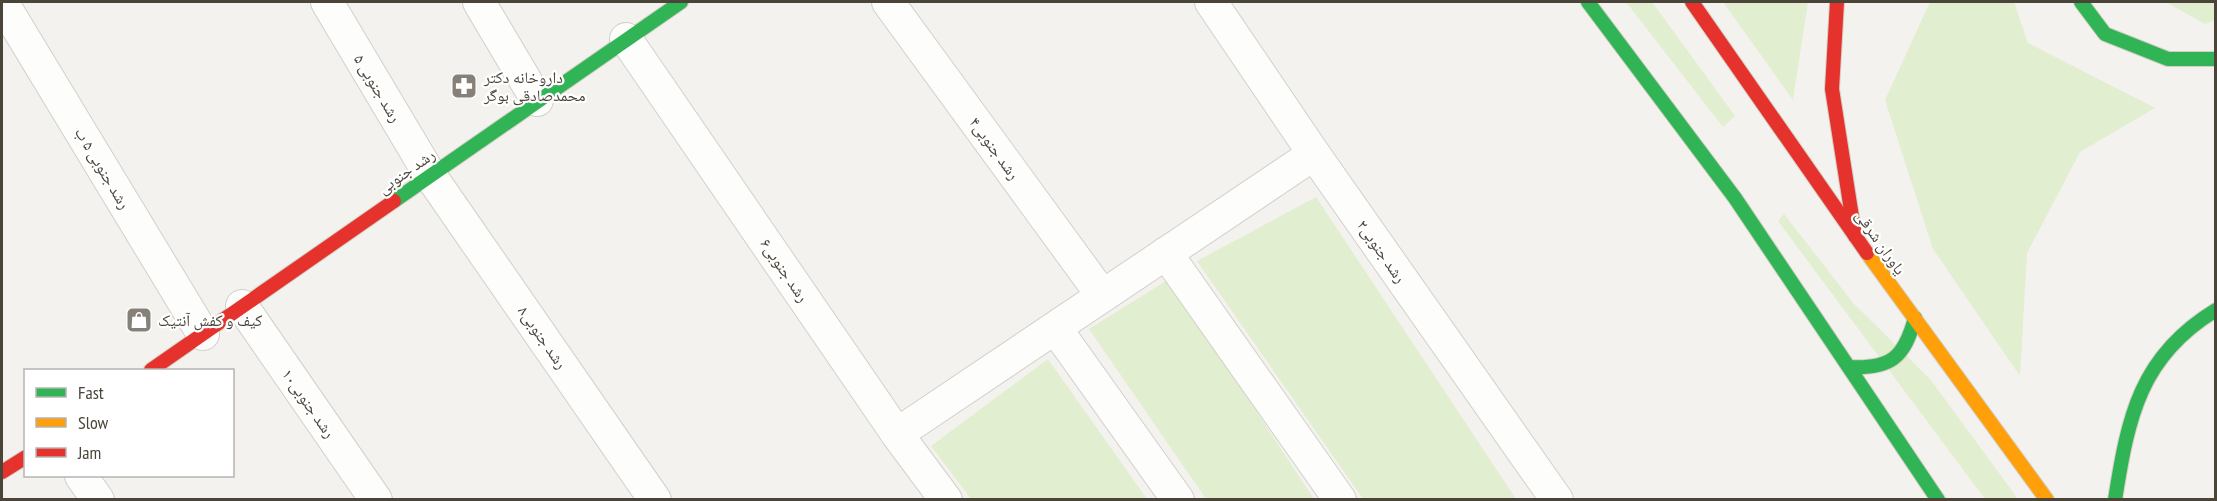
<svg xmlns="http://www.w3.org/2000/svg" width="2217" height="501" viewBox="0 0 2217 501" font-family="'PT Sans Narrow','Noto Naskh Arabic',sans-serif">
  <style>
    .green { fill: #e1eecf }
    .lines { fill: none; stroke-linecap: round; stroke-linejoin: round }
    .street-casing { stroke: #d2d0cb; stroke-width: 34 }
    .fast-casing { stroke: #d3cfc5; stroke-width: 16 }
    .slow-casing { stroke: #d3cfc5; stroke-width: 16 }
    .jam-casing { stroke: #d3cfc5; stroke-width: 16 }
    .street { stroke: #fdfdfc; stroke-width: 32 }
    .fast { stroke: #30b455; stroke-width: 14 }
    .slow { stroke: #ff9f0a; stroke-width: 14 }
    .jam { stroke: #e5322d; stroke-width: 14 }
    .labels { text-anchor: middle; stroke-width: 4.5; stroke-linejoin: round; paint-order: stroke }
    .poi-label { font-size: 16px; fill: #4b4439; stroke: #fff; text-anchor: start }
    .street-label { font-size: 16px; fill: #4b4439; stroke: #fff }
  </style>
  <rect width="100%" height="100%" fill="#f4f2ee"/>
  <g class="green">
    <polygon points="1626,2 1652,2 1735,116 1723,127"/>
    <polygon points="1723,2 1808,2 1793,100"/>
    <polygon points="1930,2 2014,2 2028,43 2155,108 2080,152 2027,253 2020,376 1933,249 1885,100"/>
    <polygon points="2166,2 2215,2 2215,20 2205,24"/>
    <polygon points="1316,197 1516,499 1363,499 1197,261"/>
    <polygon points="1784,214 1854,304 1930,379 2018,499 1985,499 1778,221"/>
    <polygon points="1169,279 1314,499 1206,499 1089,329"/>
    <polygon points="1048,359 1147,499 971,499 931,446"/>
  </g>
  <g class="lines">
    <g class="street-casing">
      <g id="street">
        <polyline points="2,2 203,334"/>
        <polyline points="327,2 430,175 655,500"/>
        <polyline points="479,2 537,100"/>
        <polyline points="888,2 1102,295"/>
        <polyline points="1211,2 1314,154 1557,500"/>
        <polyline points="626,39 897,434 946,500"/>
        <polyline points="1166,253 1340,500"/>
        <polyline points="242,306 376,500"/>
        <polyline points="1056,329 1178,500"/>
        <polyline points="897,434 1314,154"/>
        <polyline points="81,476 98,500"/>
      </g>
    </g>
    <g class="fast-casing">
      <g id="fast">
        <polyline points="1588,2 1735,198 1938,500"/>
        <polyline points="2081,2 2105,34 2168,59 2216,59"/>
        <polyline points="394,201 681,2"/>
        <path d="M1849 367C1891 369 1904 358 1915 318"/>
        <path d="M2115 500C2128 417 2140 356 2216 310"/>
      </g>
    </g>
    <g class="slow-casing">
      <polyline id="slow" points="1867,253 2047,500"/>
    </g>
    <g class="jam-casing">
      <g id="jam">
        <polyline points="1692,2 1867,253"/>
        <polyline points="1837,2 1832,89 1855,236"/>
        <polyline points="151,370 394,201"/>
        <polyline points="2,472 26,457"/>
      </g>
    </g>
    <use href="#street" class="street"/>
    <use href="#fast" class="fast"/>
    <use href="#slow" class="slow"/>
    <use href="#jam" class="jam"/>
  </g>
  <defs>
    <g id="pharmacy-square" transform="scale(1.35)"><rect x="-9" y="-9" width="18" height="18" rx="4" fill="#868178" stroke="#fff"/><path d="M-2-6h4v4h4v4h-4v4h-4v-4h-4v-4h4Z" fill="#fff"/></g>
    <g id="shop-square" transform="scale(1.35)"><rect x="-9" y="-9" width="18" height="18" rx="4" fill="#868178" stroke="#fff"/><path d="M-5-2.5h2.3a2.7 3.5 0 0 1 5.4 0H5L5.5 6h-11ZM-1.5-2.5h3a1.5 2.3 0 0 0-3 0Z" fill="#fff"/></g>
  </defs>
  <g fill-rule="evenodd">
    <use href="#pharmacy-square" x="464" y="86"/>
    <use href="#shop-square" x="139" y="320"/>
  </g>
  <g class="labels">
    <g class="poi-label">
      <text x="484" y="83">داروخانه دکتر<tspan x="484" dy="18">محمدصادقی بوگر</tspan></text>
      <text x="158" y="326">کیف و کفش آنتیک</text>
    </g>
    <g class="street-label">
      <text transform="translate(378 88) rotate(59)" y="6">رشد جنوبی ۵</text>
      <text transform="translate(995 148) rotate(54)" y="6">رشد جنوبی۴</text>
      <text transform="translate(103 168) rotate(59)" y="6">رشد جنوبی ۵ ب</text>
      <text transform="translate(406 171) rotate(-35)" y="6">رشد جنوبی</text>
      <text transform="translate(1881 242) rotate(55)" y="6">یاوران شرقی</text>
      <text transform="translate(1382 251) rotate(55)" y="6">رشد جنوبی۲</text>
      <text transform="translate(785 270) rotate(56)" y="6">رشد جنوبی۶</text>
      <text transform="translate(543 337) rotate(55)" y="6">رشد جنوبی۸</text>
      <text transform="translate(309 403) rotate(55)" y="6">رشد جنوبی۱۰</text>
    </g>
  </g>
  <rect width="2217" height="501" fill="none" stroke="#4b4439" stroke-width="6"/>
  <rect x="24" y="369" width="210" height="108" fill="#ffffff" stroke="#b7b4b0" stroke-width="1.5"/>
  <rect x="36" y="388" width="30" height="9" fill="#30b455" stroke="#b7b4b0" stroke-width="1.5"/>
  <text x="78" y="399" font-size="18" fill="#4b4439">Fast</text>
  <rect x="36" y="418" width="30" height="9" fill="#ff9f0a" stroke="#b7b4b0" stroke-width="1.5"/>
  <text x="78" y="429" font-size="18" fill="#4b4439">Slow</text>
  <rect x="36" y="448" width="30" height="9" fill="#e5322d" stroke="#b7b4b0" stroke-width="1.5"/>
  <text x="78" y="459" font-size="18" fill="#4b4439">Jam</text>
</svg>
